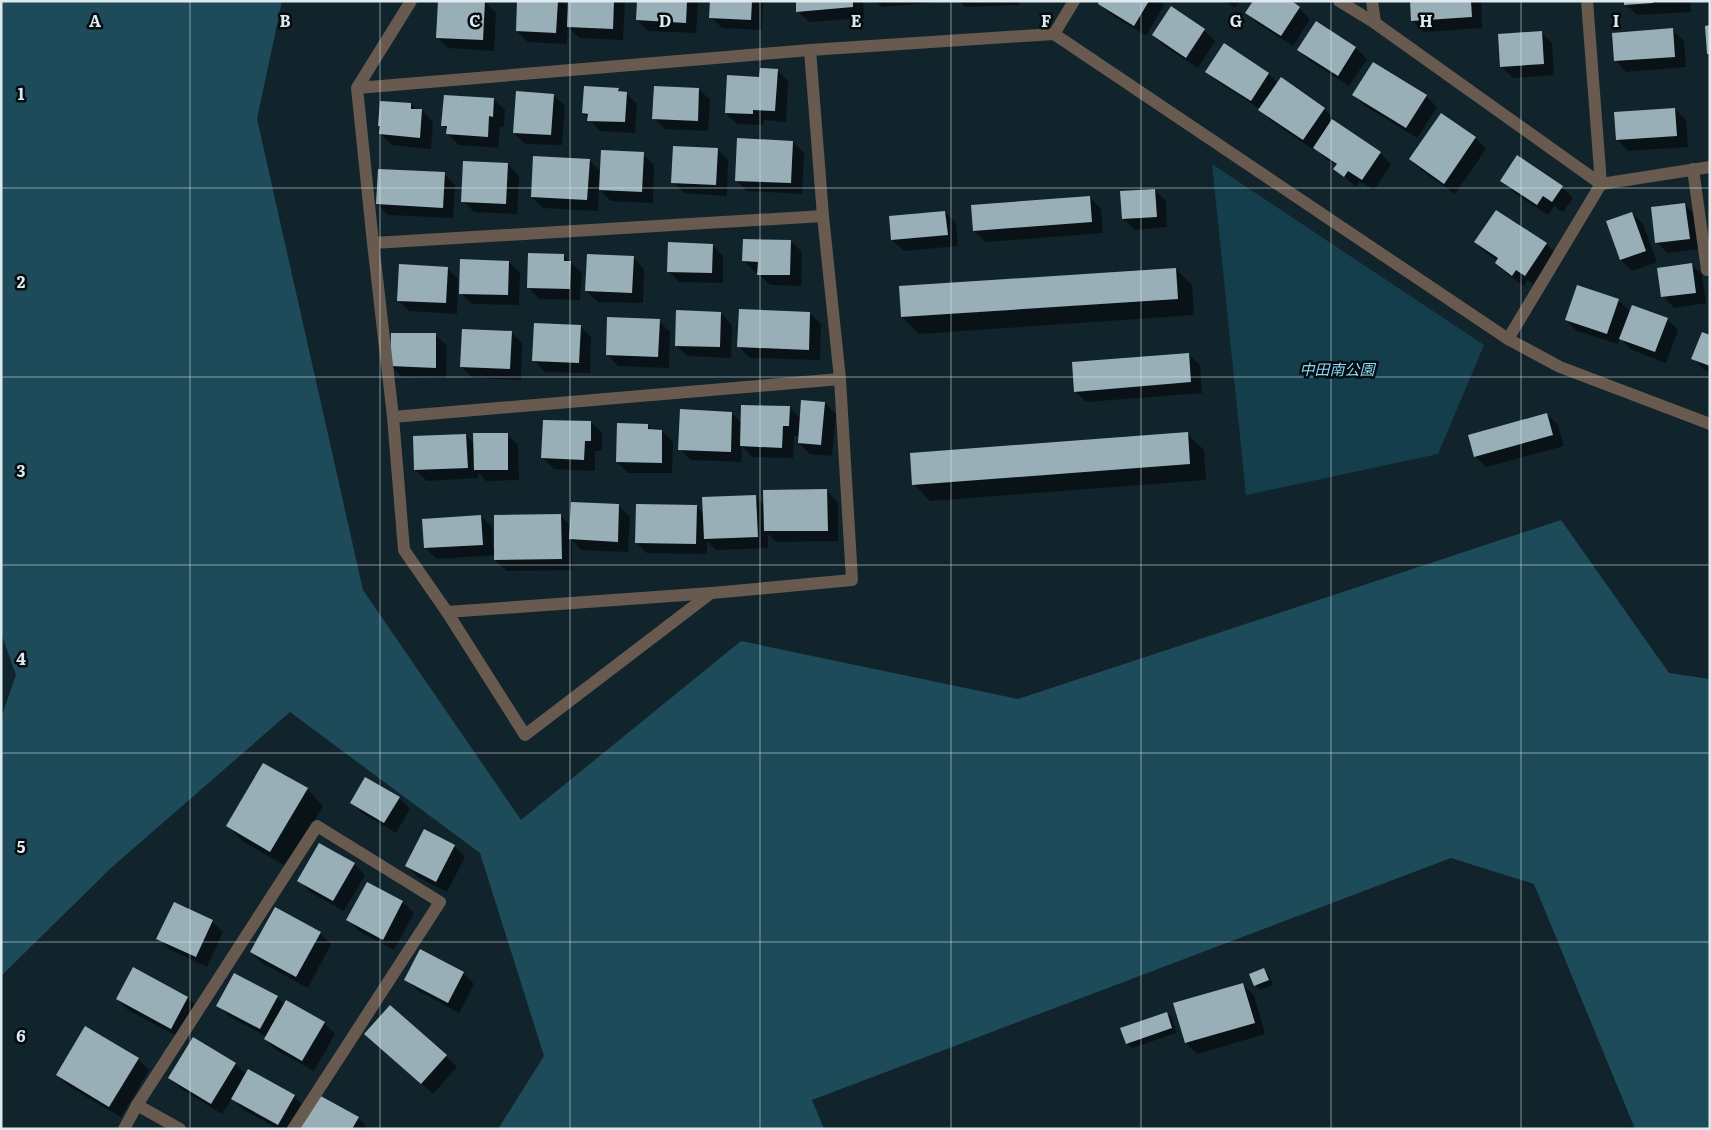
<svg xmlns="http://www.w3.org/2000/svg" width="1711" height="1130" viewBox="0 0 1711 1130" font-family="Literata,'Noto Sans JP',serif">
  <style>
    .green { fill: #143e4b }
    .forest { fill: #1e4b5a }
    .shadow { fill: #0007 }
    .building { fill: #98afb7 }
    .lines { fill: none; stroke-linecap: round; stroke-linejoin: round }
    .minor { stroke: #685a4f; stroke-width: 12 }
    .tertiary { stroke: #685a4f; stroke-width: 12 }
    .grid { fill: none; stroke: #deeaee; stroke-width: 1; stroke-opacity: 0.55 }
    .labels { text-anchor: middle; stroke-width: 5; stroke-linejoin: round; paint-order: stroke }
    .park-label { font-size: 15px; font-style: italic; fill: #8cd9f5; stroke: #050c0f }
    .grid-label { font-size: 16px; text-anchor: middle; font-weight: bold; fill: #deeaee; stroke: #050c0f; stroke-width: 5; stroke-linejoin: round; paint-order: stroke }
  </style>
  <rect width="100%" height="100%" fill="#11242b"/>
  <polygon class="green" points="1212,164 1484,345 1438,454 1246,495"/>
  <polygon class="forest" points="1,1 282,1 257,119 363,590 521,820 741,641 1018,699 1561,520 1669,673 1710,679 1710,1129 1635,1129 1534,884 1451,858 812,1100 824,1129 498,1129 544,1056 480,853 290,712 111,868 1,976 1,718 16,675 1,633"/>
  <g class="shadow">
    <polygon points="518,1 562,1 569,8 569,1 625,1 623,40 579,38 568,26 567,44 528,42 517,31"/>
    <polygon points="638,1 698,1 696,33 648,31 637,20"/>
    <polygon points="712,1 763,1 762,30 722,28 711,17"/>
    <polygon points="797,1 863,1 864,18 809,22 798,11"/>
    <polygon points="876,1 930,1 930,3 882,7"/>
    <polygon points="960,1 1019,1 1019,5 965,7"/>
    <polygon points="1101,1 1161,1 1164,5 1146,36 1110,14 1099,3"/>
    <polygon points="1225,1 1240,1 1235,8"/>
    <polygon points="1411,1 1481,1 1482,28 1424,32 1413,21"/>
    <polygon points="1625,1 1691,1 1691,12 1637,15 1626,4"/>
    <polygon points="485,2 496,13 494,51 448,48 437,37"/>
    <polygon points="1299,8 1310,19 1293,46 1258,24 1247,13"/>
    <polygon points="1317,23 1356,48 1367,59 1349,86 1310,61 1299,50"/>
    <polygon points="1204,30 1215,41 1198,68 1164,46 1153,35"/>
    <polygon points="1672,30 1684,41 1686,67 1626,72 1615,60"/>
    <polygon points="1541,32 1552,43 1554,75 1513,78 1502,67"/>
    <polygon points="1224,45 1269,74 1278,83 1324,109 1335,120 1334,122 1380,153 1391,164 1374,190 1359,181 1356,187 1335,169 1337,166 1326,159 1316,148 1314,150 1271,121 1260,109 1218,82 1207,71"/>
    <polygon points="777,70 788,81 786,122 764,120 763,125 737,124 726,113 760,79"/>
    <polygon points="618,89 621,93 626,93 637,104 635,133 600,131 583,113"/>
    <polygon points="699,89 710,100 708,131 665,129 654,118"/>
    <polygon points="553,95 565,106 562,145 525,144 514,133"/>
    <polygon points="1354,95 1426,96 1437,107 1417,138 1365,106"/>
    <polygon points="493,99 505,110 504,127 500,127 498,148 459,145 448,134 448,130 443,125"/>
    <polygon points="411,104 417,110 422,110 433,122 431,149 392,145 381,134 381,128 379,126"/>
    <polygon points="1675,109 1686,120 1688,147 1628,151 1617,139"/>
    <polygon points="1475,138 1486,149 1455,194 1421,170 1410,159"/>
    <polygon points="793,142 804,153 802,194 747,191 736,180"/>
    <polygon points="717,149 728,160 727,196 684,193 673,182"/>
    <polygon points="643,154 654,165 653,203 611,201 599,189 598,211 543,208 532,197 589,160 601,172"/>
    <polygon points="508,164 519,176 517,214 474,212 463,201"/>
    <polygon points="444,174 455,185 453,218 388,215 377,204"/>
    <polygon points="1502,181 1562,187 1573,198 1563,212 1554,206 1548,215 1513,192"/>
    <polygon points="1155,190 1166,201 1167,227 1135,230 1123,219"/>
    <polygon points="1090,197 1101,209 1103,233 986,242 974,231"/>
    <polygon points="1684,204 1696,215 1700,249 1668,253 1656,242"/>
    <polygon points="945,212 956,223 958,246 904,251 892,240"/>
    <polygon points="1632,213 1643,224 1657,262 1632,271 1621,260 1607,222"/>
    <polygon points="791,241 802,252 801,286 770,285 759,274 759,272 755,272 744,261"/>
    <polygon points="1475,242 1546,244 1557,255 1536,286 1527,280 1524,286 1507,274 1496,263 1498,261 1486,253"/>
    <polygon points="712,245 723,256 723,283 679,282 668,271"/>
    <polygon points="564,256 582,273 580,300 539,299 528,287"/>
    <polygon points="633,257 644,269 643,303 598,302 586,291"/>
    <polygon points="509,262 520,273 519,305 472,304 461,293"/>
    <polygon points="1691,264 1702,275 1706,303 1674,308 1663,296"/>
    <polygon points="447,268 458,279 457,314 409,311 398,300"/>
    <polygon points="1176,269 1192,285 1194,315 919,334 902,317 900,287"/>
    <polygon points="1618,300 1631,312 1667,319 1678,330 1666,363 1632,350 1620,338 1618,344 1577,331 1566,320"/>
    <polygon points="721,313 732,325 731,358 687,356 676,345"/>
    <polygon points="810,313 821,324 820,360 750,358 739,347"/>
    <polygon points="659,321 670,332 669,368 618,366 607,354"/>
    <polygon points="580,326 591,337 590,373 545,372 534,360"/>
    <polygon points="511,332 522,343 521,380 472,378 461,366"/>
    <polygon points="436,335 447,346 446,378 402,377 391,366"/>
    <polygon points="1710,336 1710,372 1704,370 1693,358"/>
    <polygon points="1188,354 1200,365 1202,393 1086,402 1075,391"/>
    <polygon points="825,403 836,414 832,456 810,454 799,443 800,436 794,436 793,458 752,457 742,446 741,462 691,460 680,449 731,413 742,423 789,407 801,419"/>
    <polygon points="1547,414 1558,425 1564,446 1486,467 1475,456"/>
    <polygon points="591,422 602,433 602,451 595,451 595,471 554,469 543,458"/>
    <polygon points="648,425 653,431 662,431 673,442 672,473 628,473 617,462"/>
    <polygon points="507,434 518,445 519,480 486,481 478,472 478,478 427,481 415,470 465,435 475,444"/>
    <polygon points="1187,434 1204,450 1206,480 930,501 914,484"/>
    <polygon points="827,491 838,502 838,541 776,542 768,534 768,548 716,550 707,541 707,554 647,553 636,542 696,506 704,514 755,496 764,505"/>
    <polygon points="619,506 630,517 628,552 581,550 572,540 572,570 507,571 495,560 495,555 437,559 425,548 481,516 492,527 493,548 495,548 560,515 571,526"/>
    <polygon points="307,789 323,806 287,867 244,842 227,826"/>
    <polygon points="399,798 410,809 396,833 362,813 351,802"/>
    <polygon points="454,846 465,857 447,892 418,877 407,866"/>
    <polygon points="354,864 365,875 344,911 310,892 299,880"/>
    <polygon points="367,883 403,902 414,913 394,950 359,931 348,920"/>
    <polygon points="212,921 223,932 207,967 169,949 158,938"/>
    <polygon points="320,933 331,944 308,988 262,963 251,952"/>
    <polygon points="134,969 188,998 199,1009 182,1039 128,1010 117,999"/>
    <polygon points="1264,970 1269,975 1273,985 1260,990 1255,985"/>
    <polygon points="463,973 474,984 459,1013 417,990 406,979"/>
    <polygon points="1242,984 1254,995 1265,1034 1197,1054 1186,1043"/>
    <polygon points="277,997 285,1005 324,1023 335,1034 314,1071 276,1050 265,1039 267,1037 229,1016 218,1005"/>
    <polygon points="1166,1013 1172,1018 1176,1033 1132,1048 1127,1043"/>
    <polygon points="366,1034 446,1056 457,1067 433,1094"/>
    <polygon points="138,1059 149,1070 121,1117 68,1086 57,1075"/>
    <polygon points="235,1064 246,1074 294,1096 305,1107 293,1129 278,1129 244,1110 232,1098 222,1114 181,1089 169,1078"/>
    <polygon points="358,1118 368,1129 298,1129"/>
  </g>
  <g class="building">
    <polygon points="438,1 485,1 483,40 436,38"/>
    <polygon points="517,1 558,1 556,33 516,31"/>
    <polygon points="568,1 614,1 613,29 567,27"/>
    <polygon points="637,1 687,1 686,23 636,20"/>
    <polygon points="710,1 752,1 751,20 709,18"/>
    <polygon points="796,1 853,1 853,7 796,12"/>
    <polygon points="1099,1 1149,1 1134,26 1098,4"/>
    <polygon points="1253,1 1292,1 1300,7 1281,36 1245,13"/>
    <polygon points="1410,1 1471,1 1472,17 1411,21"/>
    <polygon points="1624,1 1653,1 1653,3 1624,5"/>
    <polygon points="1171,6 1205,29 1186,58 1152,35"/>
    <polygon points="1316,21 1356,47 1338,76 1297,50"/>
    <polygon points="1710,25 1710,54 1707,54 1705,26"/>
    <polygon points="1673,28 1675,57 1614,61 1612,33"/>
    <polygon points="1542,31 1544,64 1500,67 1498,34"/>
    <polygon points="1224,43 1269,73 1251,101 1205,72"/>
    <polygon points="1373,62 1427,95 1406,128 1352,95"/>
    <polygon points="760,68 778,69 775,111 753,110 753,114 725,113 727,75 759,77"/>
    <polygon points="1281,77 1325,108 1303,140 1258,110"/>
    <polygon points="584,86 619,88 618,91 627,92 625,122 587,121 588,114 582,113"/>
    <polygon points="654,86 699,88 698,121 652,119"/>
    <polygon points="516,91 554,94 551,135 513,133"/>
    <polygon points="444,95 494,98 493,117 489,116 488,137 446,134 447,126 441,126"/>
    <polygon points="380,101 411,103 411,109 422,109 420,138 379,134 380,126 378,126"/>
    <polygon points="1675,108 1677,136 1616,140 1614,112"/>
    <polygon points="1441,113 1476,137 1444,184 1409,159"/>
    <polygon points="1332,119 1381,152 1362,180 1348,171 1344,177 1333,169 1337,164 1313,148"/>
    <polygon points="737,138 793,141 791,183 735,181"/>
    <polygon points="673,146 718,148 716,185 671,183"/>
    <polygon points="601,150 644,152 642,192 599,190"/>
    <polygon points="1517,155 1563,186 1552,202 1543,196 1537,205 1500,181"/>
    <polygon points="533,156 590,159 587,200 531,197"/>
    <polygon points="463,161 508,163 506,204 461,202"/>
    <polygon points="378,169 445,172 443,208 376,204"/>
    <polygon points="1155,189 1157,217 1122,219 1120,191"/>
    <polygon points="1090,196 1092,222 973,231 971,205"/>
    <polygon points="1685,203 1690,239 1655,243 1651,207"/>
    <polygon points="1496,210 1547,243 1525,276 1516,270 1512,276 1495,263 1498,258 1474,242"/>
    <polygon points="945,211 948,235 891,240 889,216"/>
    <polygon points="1632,212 1646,251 1620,260 1606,221"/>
    <polygon points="743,239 791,240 790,275 757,275 758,262 742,261"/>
    <polygon points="668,242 713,244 712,273 667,272"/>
    <polygon points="528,253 564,254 564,261 571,261 570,289 527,288"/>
    <polygon points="587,254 634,256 632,293 585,291"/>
    <polygon points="460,259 509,261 508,295 459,294"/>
    <polygon points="1692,263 1696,293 1661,297 1657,268"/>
    <polygon points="399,264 448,267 446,303 397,301"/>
    <polygon points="1176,268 1178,299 901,317 899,286"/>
    <polygon points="1577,285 1619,299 1607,334 1565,320"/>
    <polygon points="1632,305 1668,318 1655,352 1619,339"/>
    <polygon points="739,309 810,312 809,350 737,347"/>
    <polygon points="676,310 721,312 720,347 675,346"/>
    <polygon points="607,317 660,319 658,357 606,355"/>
    <polygon points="534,323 581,325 579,363 532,361"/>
    <polygon points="462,329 512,331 510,369 460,367"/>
    <polygon points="1702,332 1710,335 1710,366 1691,359"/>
    <polygon points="391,333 436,333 436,368 390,366"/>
    <polygon points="1189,353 1191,382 1074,392 1072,362"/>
    <polygon points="801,400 825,402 821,445 798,443"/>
    <polygon points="741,405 790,406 789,426 783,426 782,448 740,446"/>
    <polygon points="680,409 732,412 731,452 678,450"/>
    <polygon points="1547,413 1553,435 1474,457 1468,435"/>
    <polygon points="543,420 591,421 591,441 585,441 584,460 541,458"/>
    <polygon points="617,423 648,424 648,429 662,430 662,463 616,462"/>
    <polygon points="1188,432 1190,464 912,485 910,453"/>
    <polygon points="473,433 508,433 508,470 474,470"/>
    <polygon points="466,434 468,468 414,470 413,436"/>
    <polygon points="827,489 828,531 764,531 763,490"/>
    <polygon points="756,495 758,537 704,539 702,497"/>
    <polygon points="571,502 619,504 618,542 569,539"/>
    <polygon points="636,504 697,505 696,544 635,543"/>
    <polygon points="561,514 562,559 494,560 494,515"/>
    <polygon points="481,515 483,545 424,548 422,519"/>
    <polygon points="263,763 308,788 270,852 226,826"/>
    <polygon points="365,777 400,797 384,823 350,803"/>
    <polygon points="424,829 455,845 436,882 405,866"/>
    <polygon points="319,843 355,863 333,901 297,881"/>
    <polygon points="367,882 403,901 383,940 346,920"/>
    <polygon points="174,902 213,920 196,957 156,939"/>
    <polygon points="275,907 321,932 296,977 250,952"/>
    <polygon points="420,949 464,972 448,1003 404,980"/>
    <polygon points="133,967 188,997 171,1029 116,999"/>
    <polygon points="1264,968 1269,980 1254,986 1249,974"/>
    <polygon points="234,973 278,996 260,1029 216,1006"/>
    <polygon points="1243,983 1255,1023 1185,1043 1173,1003"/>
    <polygon points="286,1000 325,1022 302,1061 264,1039"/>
    <polygon points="390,1005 447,1055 421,1084 364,1034"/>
    <polygon points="1167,1012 1172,1028 1126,1044 1120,1028"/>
    <polygon points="85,1026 139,1058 109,1107 56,1075"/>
    <polygon points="193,1037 236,1063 211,1104 168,1078"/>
    <polygon points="248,1069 295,1095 278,1125 231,1099"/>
    <polygon points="317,1094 359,1117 352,1129 297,1129"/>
  </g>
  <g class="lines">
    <g class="minor">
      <polyline points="1339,1 1375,23 1601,184 1710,167"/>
      <polyline points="1372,1 1375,23"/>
      <polyline points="1054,34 1074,1"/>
      <polyline points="357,88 810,50 823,216 840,379 852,580 712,593 447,612 404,550 393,417 373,243 357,88 411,1"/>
      <polyline points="1693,169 1707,270"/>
      <polyline points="373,243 823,216"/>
      <polyline points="1508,339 1601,184 1587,1"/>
      <polyline points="393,417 840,379"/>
      <polyline points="447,612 525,735 711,593"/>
      <polyline points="137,1105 180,1129"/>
      <polyline points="124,1129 137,1105 317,826 440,902 293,1129"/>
    </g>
    <polyline class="tertiary" points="810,50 1054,34 1508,339 1560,367 1710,424"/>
  </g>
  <path class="grid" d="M190 1V1129M380 1V1129M570 1V1129M760 1V1129M951 1V1129M1141 1V1129M1331 1V1129M1521 1V1129M1 188H1710M1 377H1710M1 565H1710M1 753H1710M1 942H1710"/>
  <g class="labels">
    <g class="park-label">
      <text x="1337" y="375">中田南公園</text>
    </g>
  </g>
  <g class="grid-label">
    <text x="95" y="27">A</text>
    <text x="285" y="27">B</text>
    <text x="475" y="27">C</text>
    <text x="665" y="27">D</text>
    <text x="856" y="27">E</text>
    <text x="1046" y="27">F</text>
    <text x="1236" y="27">G</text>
    <text x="1426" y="27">H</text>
    <text x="1616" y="27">I</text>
    <text x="21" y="100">1</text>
    <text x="21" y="288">2</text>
    <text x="21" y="477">3</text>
    <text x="21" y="665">4</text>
    <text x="21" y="853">5</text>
    <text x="21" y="1042">6</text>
  </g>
  <rect width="1711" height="1130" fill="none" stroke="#deeaee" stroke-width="5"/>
</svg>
